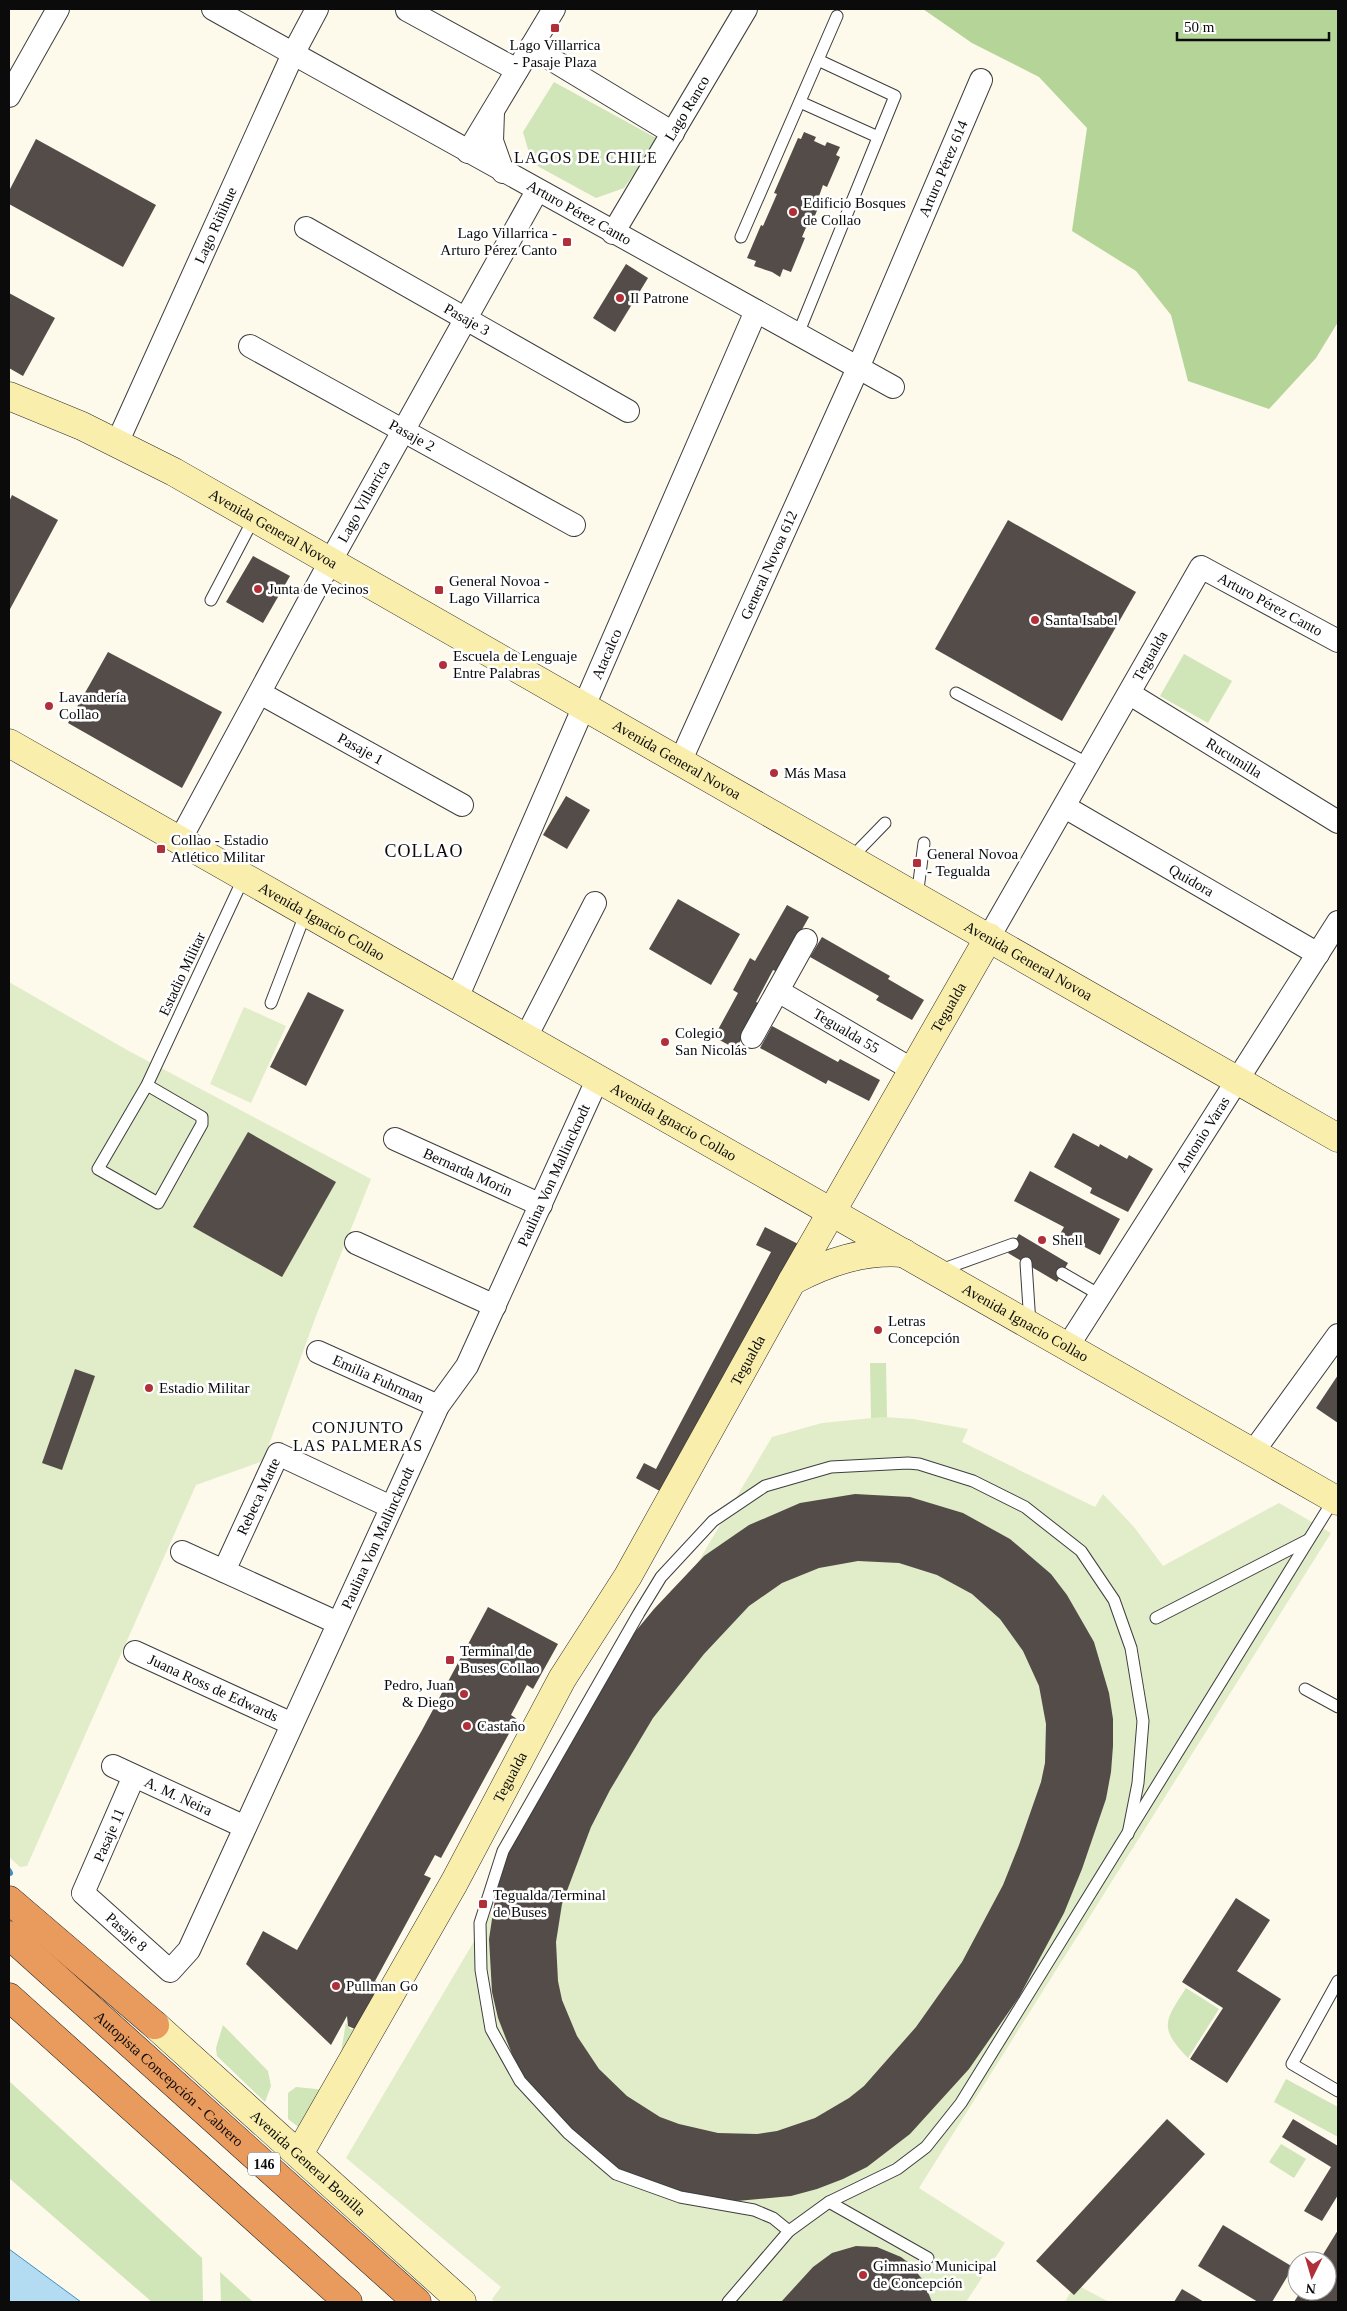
<svg xmlns="http://www.w3.org/2000/svg" width="1347" height="2311" viewBox="0 0 1347 2311" font-family="'Times New Roman',serif">
  <style>
    .green { fill: #d0e5b8 }
    .forest { fill: #b5d498 }
    .pitch { fill: #e1edc9 }
    .water { fill: #b3dbf1; stroke: #4091c2 }
    .lines { fill: none; stroke-linecap: round; stroke-linejoin: round }
    .stream { stroke: #4091c2; stroke-width: 6 }
    .building { fill: #534c48; fill-rule: evenodd }
    .lane-casing { stroke: #3e3e3e; stroke-width: 13 }
    .street-casing { stroke: #3e3e3e; stroke-width: 24 }
    .secondary-casing { stroke: #2d2d2d; stroke-width: 29 }
    .highway-casing { stroke: #1c1c1c; stroke-width: 29 }
    .lane { stroke: #fff; stroke-width: 11 }
    .street { stroke: #fff; stroke-width: 22 }
    .secondary { stroke: #f9eeab; stroke-width: 28 }
    .highway { stroke: #e99a5d; stroke-width: 28 }
    .poi-dot { fill: #b02f38; stroke: #fff; stroke-width: 2 }
    .labels { text-anchor: middle; stroke-width: 5; stroke-linejoin: round; paint-order: stroke }
    .shield { fill: #fff; stroke: #545454; stroke-width: 1 }
    .shield-label { font-size: 14px; font-weight: bold; fill: #0b0b0b }
    .poi-label { font-size: 15px; fill: #0b0b0b; stroke: #fff; text-anchor: start }
    .street-label { font-size: 15px; fill: #0b0b0b; stroke: #fff }
    .neighbourhood-label { font-size: 16px; letter-spacing: 1px; fill: #0b0b0b; stroke: #fff }
    .quarter-label { font-size: 18px; letter-spacing: 1px; fill: #0b0b0b; stroke: #fff }
  </style>
  <rect width="100%" height="100%" fill="#fdf9eb"/>
  <g class="green">
    <polygon points="554,82 658,139 624,188 596,198 532,163 523,132"/>
    <polygon points="1184,654 1232,681 1208,723 1160,696"/>
    <polygon points="870,1363 886,1363 888,1472 872,1473"/>
    <path d="M1186 1988 1219 2009 1188 2058C1158 2027 1165 2021 1186 1988Z"/>
    <polygon points="347,2016 346,2023 350,2029 360,2030 364,2025 312,2126 301,2129 288,2119 288,2093 296,2087 326,2090 343,2061 340,2059"/>
    <polygon points="223,2025 268,2071 271,2086 265,2102 217,2056 216,2048"/>
    <polygon points="1286,2079 1338,2107 1338,2137 1274,2102"/>
    <polygon points="9,2081 202,2258 203,2302 152,2302 9,2178"/>
    <polygon points="1281,2144 1306,2159 1294,2178 1269,2162"/>
    <polygon points="220,2272 253,2302 221,2302"/>
  </g>
  <polygon class="forest" points="923,9 1338,9 1338,322 1316,358 1269,409 1188,381 1171,315 1136,271 1072,231 1087,128 1039,77 972,43"/>
  <g class="pitch">
    <polygon points="9,982 127,1050 371,1179 316,1316 263,1461 196,1485 27,1866 20,1867 9,1857"/>
    <polygon points="244,1007 286,1026 251,1103 210,1084"/>
    <polygon points="883,1417 913,1419 968,1429 962,1442 1095,1507 1103,1494 1134,1527 1163,1566 1279,1503 1331,1533 919,2188 1005,2243 966,2302 495,2302 492,2299 501,2287 346,2158 772,1437 822,1423"/>
    <polygon points="1075,2284 1109,2302 1065,2302"/>
  </g>
  <polygon class="water" points="9,2249 81,2302 9,2302"/>
  <g class="lines">
    <polyline class="stream" points="9,1871 10,1873"/>
  </g>
  <g class="building">
    <polygon points="804,132 816,137 814,141 825,146 827,142 840,147 836,155 840,157 827,187 823,185 818,199 821,201 811,225 808,223 802,237 805,238 791,272 783,269 780,277 772,272 754,266 756,261 747,258 761,225 763,226 777,194 774,193 798,138 801,139"/>
    <polygon points="36,139 156,205 123,267 9,204 9,191"/>
    <polygon points="626,264 648,278 615,332 593,318"/>
    <polygon points="9,293 55,318 23,376 9,368"/>
    <polygon points="12,495 58,520 9,611 9,502"/>
    <polygon points="1008,520 1136,592 1062,721 935,649"/>
    <polygon points="253,556 290,576 263,623 226,602"/>
    <polygon points="108,652 222,712 182,788 68,723"/>
    <polygon points="566,796 590,810 567,849 543,835"/>
    <polygon points="678,899 740,934 711,985 649,949"/>
    <polygon points="787,905 809,917 778,972 773,970 756,1002 761,1004 736,1049 714,1037 738,993 733,990 750,958 755,961"/>
    <polygon points="822,937 890,976 888,979 924,1000 912,1020 876,1000 879,996 810,957"/>
    <polygon points="308,992 344,1010 306,1086 270,1067"/>
    <polygon points="772,1026 838,1062 840,1059 880,1080 869,1101 828,1080 826,1084 760,1048"/>
    <polygon points="248,1132 336,1182 282,1277 193,1227"/>
    <polygon points="1073,1133 1099,1147 1100,1144 1127,1159 1129,1155 1153,1169 1128,1212 1090,1193 1092,1188 1054,1167"/>
    <polygon points="1030,1171 1120,1219 1100,1255 1060,1234 1064,1227 1014,1201"/>
    <polygon points="765,1227 800,1245 667,1495 636,1478 644,1463 656,1469 771,1252 756,1245"/>
    <polygon points="1019,1234 1068,1263 1057,1282 1008,1253"/>
    <polygon points="75,1369 95,1376 62,1470 42,1463"/>
    <polygon points="1338,1375 1338,1423 1316,1408"/>
    <path d="M855 1494 910 1497 963 1513 1010 1539 1051 1574 1067 1595 1094 1642 1109 1693 1113 1719V1746L1111 1772 1106 1799 1082 1869 1064 1913 1019 1997 969 2069 910 2134 867 2167 843 2179 817 2189 791 2196 737 2201 657 2187 607 2164 547 2112 517 2067 498 2018 492 1992 489 1939 497 1886 512 1843 625 1644 654 1609 704 1556 749 1525 800 1503ZM858 1561 899 1563 937 1575 972 1594 1000 1619 1023 1651 1039 1686 1046 1724 1045 1763 1041 1782 1019 1845 1003 1885 962 1962 916 2027 864 2086 849 2098 815 2118 777 2131 757 2134 718 2133 679 2124 660 2117 627 2096 599 2069 577 2036 562 2000 558 1981 556 1942 562 1904 591 1827 610 1790 653 1718 704 1654 749 1606 782 1583 819 1568Z"/>
    <polygon points="488,1607 558,1644 533,1689 527,1685 511,1715 517,1719 441,1858 435,1855 424,1875 431,1878 375,1981 385,1987 357,2030 348,2026 347,2016 331,2045 246,1964 263,1931 297,1950 421,1732"/>
    <polygon points="1236,1898 1270,1920 1237,1971 1281,1999 1227,2083 1190,2059 1223,2008 1182,1982"/>
    <polygon points="1167,2119 1205,2154 1074,2295 1036,2261"/>
    <polygon points="1293,2119 1338,2146 1338,2195 1322,2221 1304,2211 1331,2167 1282,2137"/>
    <polygon points="1223,2225 1293,2267 1272,2302 1258,2302 1198,2266"/>
    <polygon points="1338,2230 1338,2302 1294,2302 1301,2291 1327,2291 1327,2261 1319,2261"/>
    <polygon points="856,2246 877,2247 901,2257 909,2263 923,2280 932,2302 781,2302 813,2267 832,2253"/>
    <polygon points="1182,2289 1204,2302 1174,2302"/>
  </g>
  <g class="lines">
    <g class="lane-casing">
      <g id="lane">
        <polyline points="800,102 878,137"/>
        <polyline points="741,237 837,16"/>
        <polyline points="798,334 895,96 818,60"/>
        <polyline points="211,600 254,518"/>
        <polyline points="956,693 1089,764"/>
        <polyline points="850,859 885,823"/>
        <polyline points="917,897 924,843"/>
        <polyline points="271,1003 306,912"/>
        <polyline points="147,1085 202,1117 202,1124 158,1203 98,1169 147,1085 244,877"/>
        <polyline points="1026,1263 1030,1324"/>
        <polyline points="938,1271 1013,1244"/>
        <polyline points="1062,1273 1100,1295"/>
        <polyline points="1156,1618 1308,1540"/>
        <polyline points="1305,1689 1338,1707"/>
        <polyline points="1338,1981 1292,2064 1338,2091"/>
        <polyline points="829,2202 928,2258"/>
        <polyline points="789,2231 773,2218 754,2210 680,2197 616,2174 568,2133 520,2081 491,2029 481,1970 480,1923 503,1851 639,1613 661,1577 713,1521 765,1486 831,1467 908,1463 919,1464 973,1481 1025,1507 1081,1551 1114,1600 1131,1648 1143,1721 1138,1783 1128,1834"/>
        <polyline points="728,2302 789,2231 829,2202 897,2169 926,2147 961,2103 1334,1499"/>
      </g>
    </g>
    <g class="street-casing">
      <g id="street">
        <path id="s1" d="M213 9 893 387"/>
        <polyline points="407,10 517,70"/>
        <polyline points="531,47 673,133"/>
        <polyline points="9,96 58,9"/>
        <polyline points="493,112 492,141 503,172"/>
        <polyline points="468,152 554,9"/>
        <path id="s2" d="M306 228 628 411"/>
        <path id="s3" d="M613 233 746 9"/>
        <path id="s4" d="M250 346 574 525"/>
        <path id="s5" d="M117 443 293 54 317 9"/>
        <path id="s6" d="M260 693 462 805"/>
        <path id="s7" d="M1130 694 1338 822"/>
        <path id="s8" d="M680 762 858 368 981 80"/>
        <path id="s9" d="M1065 807 1318 954"/>
        <path id="s10" d="M180 840 330 562 537 191"/>
        <path id="s11" d="M989 937 1201 567 1338 641"/>
        <path id="s12" d="M778 991 913 1070"/>
        <path id="s13" d="M457 998 756 311"/>
        <polyline points="526,1037 595,903"/>
        <polyline points="752,1037 806,940"/>
        <path id="s14" d="M395 1139 541 1205"/>
        <polyline points="356,1243 495,1306"/>
        <path id="s15" d="M1068 1346 1338 922"/>
        <path id="s16" d="M318 1352 438 1406"/>
        <polyline points="1253,1452 1338,1335"/>
        <polyline points="182,1552 338,1623"/>
        <path id="s17" d="M224 1571 278 1454 391 1507"/>
        <path id="s18" d="M135 1652 292 1724"/>
        <path id="s19" d="M113 1766 245 1827"/>
        <path id="s20" d="M134 1776 83 1893 170 1971 189 1950 438 1406 467 1366 598 1078"/>
      </g>
    </g>
    <g class="secondary-casing">
      <g id="secondary">
        <path id="s21" d="M9 396 82 426 174 472 1338 1138"/>
        <path id="s22" d="M9 743 1338 1501"/>
        <path d="M792 1281C828 1262 863 1250 904 1253"/>
        <path id="s23" d="M155 2025 462 2302"/>
        <path id="s24" d="M299 2154 454 1883 562 1679 628 1576 792 1281 989 937"/>
      </g>
    </g>
    <g class="highway-casing">
      <g id="highway">
        <polyline points="9,1900 155,2025"/>
        <path id="s25" d="M9 1935 417 2302"/>
        <polyline points="9,1997 348,2302"/>
      </g>
    </g>
    <use href="#lane" class="lane"/>
    <use href="#street" class="street"/>
    <use href="#secondary" class="secondary"/>
    <use href="#highway" class="highway"/>
  </g>
  <g class="poi-dot">
    <rect x="550" y="23" width="10" height="10" rx="2.5"/>
    <circle cx="793" cy="212" r="5"/>
    <rect x="562" y="237" width="10" height="10" rx="2.5"/>
    <circle cx="620" cy="298" r="5"/>
    <circle cx="258" cy="589" r="5"/>
    <rect x="434" y="585" width="10" height="10" rx="2.5"/>
    <circle cx="1035" cy="620" r="5"/>
    <circle cx="443" cy="665" r="5"/>
    <circle cx="49" cy="706" r="5"/>
    <circle cx="774" cy="773" r="5"/>
    <rect x="156" y="844" width="10" height="10" rx="2.5"/>
    <rect x="912" y="858" width="10" height="10" rx="2.5"/>
    <circle cx="665" cy="1042" r="5"/>
    <circle cx="1042" cy="1240" r="5"/>
    <circle cx="878" cy="1330" r="5"/>
    <circle cx="149" cy="1388" r="5"/>
    <rect x="445" y="1655" width="10" height="10" rx="2.5"/>
    <circle cx="464" cy="1694" r="5"/>
    <circle cx="467" cy="1726" r="5"/>
    <rect x="478" y="1899" width="10" height="10" rx="2.5"/>
    <circle cx="336" cy="1986" r="5"/>
    <circle cx="863" cy="2275" r="5"/>
  </g>
  <g class="labels">
    <rect class="shield" x="248" y="2152.5" width="32" height="23" rx="4"/>
    <g class="shield-label">
      <text x="264" y="2169">146</text>
    </g>
    <g class="poi-label">
      <text x="555" y="50" text-anchor="middle">Lago Villarrica<tspan x="555" dy="17">- Pasaje Plaza</tspan></text>
      <text x="803" y="208">Edificio Bosques<tspan x="803" dy="17">de Collao</tspan></text>
      <text x="557" y="238" text-anchor="end">Lago Villarrica -<tspan x="557" dy="17">Arturo Pérez Canto</tspan></text>
      <text x="630" y="303">Il Patrone</text>
      <text x="449" y="586">General Novoa -<tspan x="449" dy="17">Lago Villarrica</tspan></text>
      <text x="268" y="594">Junta de Vecinos</text>
      <text x="1045" y="625">Santa Isabel</text>
      <text x="453" y="661">Escuela de Lenguaje<tspan x="453" dy="17">Entre Palabras</tspan></text>
      <text x="59" y="702">Lavandería<tspan x="59" dy="17">Collao</tspan></text>
      <text x="784" y="778">Más Masa</text>
      <text x="171" y="845">Collao - Estadio<tspan x="171" dy="17">Atlético Militar</tspan></text>
      <text x="927" y="859">General Novoa<tspan x="927" dy="17">- Tegualda</tspan></text>
      <text x="675" y="1038">Colegio<tspan x="675" dy="17">San Nicolás</tspan></text>
      <text x="1052" y="1245">Shell</text>
      <text x="888" y="1326">Letras<tspan x="888" dy="17">Concepción</tspan></text>
      <text x="159" y="1393">Estadio Militar</text>
      <text x="460" y="1656">Terminal de<tspan x="460" dy="17">Buses Collao</tspan></text>
      <text x="454" y="1690" text-anchor="end">Pedro, Juan<tspan x="454" dy="17">&amp; Diego</tspan></text>
      <text x="477" y="1731">Castaño</text>
      <text x="493" y="1900">Tegualda/Terminal<tspan x="493" dy="17">de Buses</tspan></text>
      <text x="346" y="1991">Pullman Go</text>
      <text x="873" y="2271">Gimnasio Municipal<tspan x="873" dy="17">de Concepción</tspan></text>
    </g>
    <g class="street-label">
      <text dy="5" stroke="none"><textPath href="#s3" startOffset="145">Lago Ranco</textPath></text>
      <text dy="5" stroke="none"><textPath href="#s8" startOffset="649">Arturo Pérez 614</textPath></text>
      <text dy="5" stroke="none"><textPath href="#s1" startOffset="419">Arturo Pérez Canto</textPath></text>
      <text dy="5" stroke="none"><textPath href="#s5" startOffset="239">Lago Riñihue</textPath></text>
      <text dy="5" stroke="none"><textPath href="#s2" startOffset="185">Pasaje 3</textPath></text>
      <text dy="5" stroke="none"><textPath href="#s4" startOffset="185">Pasaje 2</textPath></text>
      <text dy="5" stroke="none"><textPath href="#s10" startOffset="385">Lago Villarrica</textPath></text>
      <text dy="5" stroke="none"><textPath href="#s21" startOffset="296">Avenida General Novoa</textPath></text>
      <text dy="5" stroke="none"><textPath href="#s8" startOffset="216">General Novoa 612</textPath></text>
      <text dy="5" stroke="none"><textPath href="#s11" startOffset="505">Arturo Pérez Canto</textPath></text>
      <text dy="5" stroke="none"><textPath href="#s13" startOffset="375">Atacalco</textPath></text>
      <text dy="5" stroke="none"><textPath href="#s11" startOffset="324">Tegualda</textPath></text>
      <text dy="5" stroke="none"><textPath href="#s6" startOffset="115">Pasaje 1</textPath></text>
      <text dy="5" stroke="none"><textPath href="#s7" startOffset="122">Rucumilla</textPath></text>
      <text dy="5" stroke="none"><textPath href="#s21" startOffset="761">Avenida General Novoa</textPath></text>
      <text dy="5" stroke="none"><textPath href="#s9" startOffset="146">Quidora</textPath></text>
      <text dy="5" stroke="none"><textPath href="#s22" startOffset="360">Avenida Ignacio Collao</textPath></text>
      <text dy="5" stroke="none"><textPath href="#s21" startOffset="1166">Avenida General Novoa</textPath></text>
      <text transform="translate(182 974) rotate(-65)" y="5">Estadio Militar</text>
      <text dy="5" stroke="none"><textPath href="#s24" startOffset="1318">Tegualda</textPath></text>
      <text dy="5" stroke="none"><textPath href="#s12" startOffset="79">Tegualda 55</textPath></text>
      <text dy="5" stroke="none"><textPath href="#s22" startOffset="765">Avenida Ignacio Collao</textPath></text>
      <text dy="5" stroke="none"><textPath href="#s15" startOffset="251">Antonio Varas</textPath></text>
      <text dy="5" stroke="none"><textPath href="#s14" startOffset="80">Bernarda Morin</textPath></text>
      <text dy="5" stroke="none"><textPath href="#s20" startOffset="1130">Paulina Von Mallinckrodt</textPath></text>
      <text dy="5" stroke="none"><textPath href="#s22" startOffset="1170">Avenida Ignacio Collao</textPath></text>
      <text dy="5" stroke="none"><textPath href="#s24" startOffset="912">Tegualda</textPath></text>
      <text dy="5" stroke="none"><textPath href="#s16" startOffset="66">Emilia Fuhrman</textPath></text>
      <text dy="5" stroke="none"><textPath href="#s17" startOffset="82">Rebeca Matte</textPath></text>
      <text dy="5" stroke="none"><textPath href="#s20" startOffset="726">Paulina Von Mallinckrodt</textPath></text>
      <text dy="5" stroke="none"><textPath href="#s18" startOffset="86">Juana Ross de Edwards</textPath></text>
      <text dy="5" stroke="none"><textPath href="#s24" startOffset="432">Tegualda</textPath></text>
      <text dy="5" stroke="none"><textPath href="#s19" startOffset="72">A. M. Neira</textPath></text>
      <text transform="translate(109 1835) rotate(-67)" y="5">Pasaje 11</text>
      <text dy="5" stroke="none"><textPath href="#s20" startOffset="186">Pasaje 8</textPath></text>
      <text dy="5" stroke="none"><textPath href="#s25" startOffset="215">Autopista Concepción - Cabrero</textPath></text>
      <text dy="5" stroke="none"><textPath href="#s23" startOffset="206">Avenida General Bonilla</textPath></text>
    </g>
    <g class="neighbourhood-label">
      <text x="586" y="163">LAGOS DE CHILE</text>
      <text x="358" y="1433">CONJUNTO<tspan x="358" dy="18">LAS PALMERAS</tspan></text>
    </g>
    <g class="quarter-label">
      <text x="424" y="857">COLLAO</text>
    </g>
  </g>
  <rect width="1347" height="2311" fill="none" stroke="#0b0b0b" stroke-width="20"/>
  <g transform="translate(1312 2276) rotate(185)"><circle r="24" fill="#ffffff" stroke="#9d9d9d"/>
  <path d="M0-4L9 19L0 12L-9 19Z" fill="#b02f38"/>
  <text y="-8" font-size="14" font-weight="bold" text-anchor="middle" fill="#0b0b0b">N</text>
  </g>
  <path d="M1177 32v8h152v-8" fill="none" stroke="#0b0b0b" stroke-width="2.5"/>
  <text x="1184" y="32" font-size="15" fill="#0b0b0b" stroke="#ffffff" stroke-width="4" paint-order="stroke">50 m</text>
</svg>
